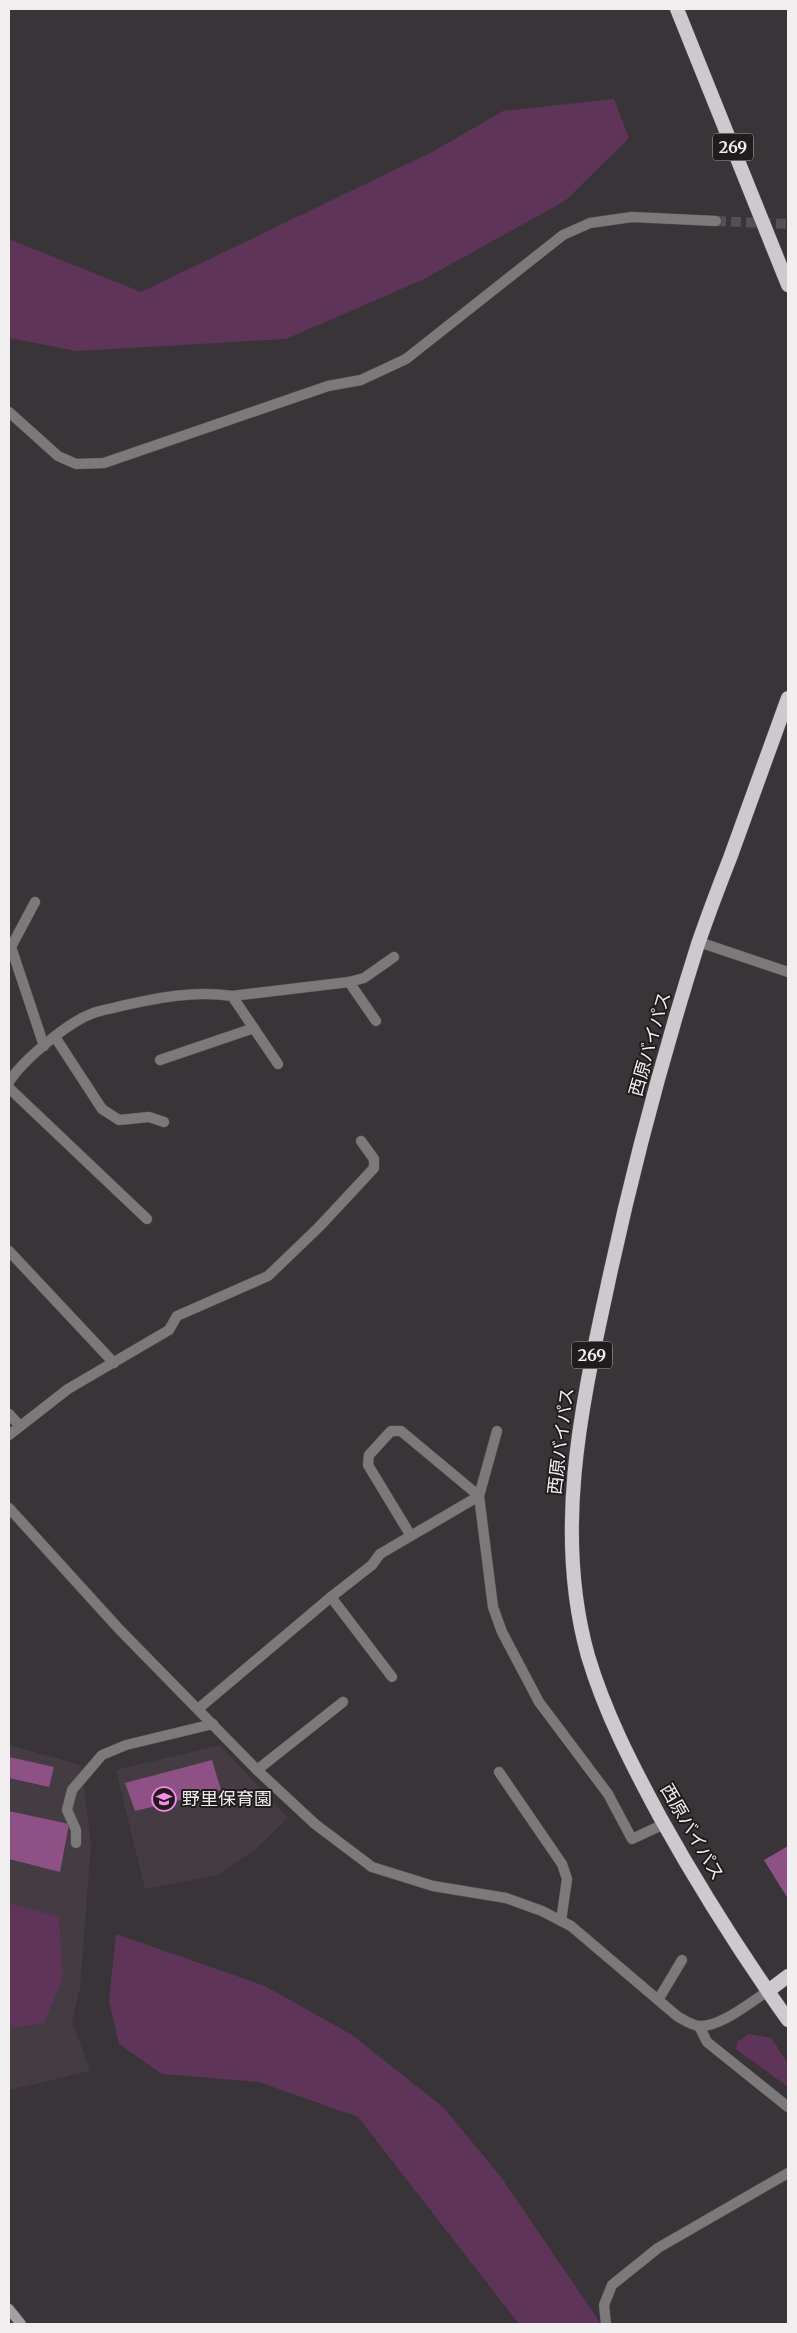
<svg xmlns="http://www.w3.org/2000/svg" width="797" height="2333" viewBox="0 0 797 2333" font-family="Merriweather,'Noto Sans JP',serif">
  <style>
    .built { fill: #453b43 }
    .green { fill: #5e3558 }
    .building { fill: #8d5185 }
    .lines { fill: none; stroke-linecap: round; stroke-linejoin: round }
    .minor-tunnel { stroke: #555054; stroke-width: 10; stroke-dasharray: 10 5; stroke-linecap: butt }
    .minor-casing { stroke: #565255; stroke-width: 11 }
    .tertiary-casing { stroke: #565255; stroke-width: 11 }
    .secondary-casing { stroke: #565255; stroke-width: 11 }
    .trunk-casing { stroke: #565255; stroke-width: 15 }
    .minor { stroke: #7c797b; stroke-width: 10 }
    .tertiary { stroke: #7c797b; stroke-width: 10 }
    .secondary { stroke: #a39fa2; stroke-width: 10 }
    .trunk { stroke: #cec9ce; stroke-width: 14 }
    .labels { text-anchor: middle; stroke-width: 4; stroke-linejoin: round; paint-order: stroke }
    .shield { fill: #1f1c1e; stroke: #b2afb1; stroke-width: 1 }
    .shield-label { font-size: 16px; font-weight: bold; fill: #f1eef0 }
    .street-label { font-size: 18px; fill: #f1eef0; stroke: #1f1c1e }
    .poi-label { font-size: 18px; fill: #f1eef0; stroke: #1f1c1e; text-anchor: start }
  </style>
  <rect width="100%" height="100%" fill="#393438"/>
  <g class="built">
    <polygon points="9,1745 81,1765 91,1844 80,1988 72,2021 90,2071 9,2090"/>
    <polygon points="220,1745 288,1818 257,1848 218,1875 145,1889 116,1770"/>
  </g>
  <g class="green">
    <polygon points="614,99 629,138 565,201 422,280 286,339 77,351 9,338 9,239 141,292 434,151 503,111"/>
    <polygon points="9,1903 59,1917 63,1978 44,2023 9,2028"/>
    <polygon points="116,1934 265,1986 352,2035 444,2108 501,2177 601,2324 519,2324 358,2117 259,2082 162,2074 119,2044 109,2001"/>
    <polygon points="749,2034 771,2038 788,2063 788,2087 736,2049 737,2042"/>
  </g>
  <g class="building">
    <polygon points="9,1757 54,1767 49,1787 9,1778"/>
    <polygon points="212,1760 221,1790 135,1811 125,1783"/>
    <polygon points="9,1811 69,1824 60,1872 9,1859"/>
    <polygon points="788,1846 788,1899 764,1860"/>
  </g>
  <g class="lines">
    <polyline class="minor-tunnel" points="716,221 788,224"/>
    <g class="minor-casing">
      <g id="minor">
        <polyline points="9,412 58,456 76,464 104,463 328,386 361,380 406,359 563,235 590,223 632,217 716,221"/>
        <polyline points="35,902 11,947 44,1046"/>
        <polyline points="699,942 788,972"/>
        <polyline points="349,982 364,978 394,957"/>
        <polyline points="232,996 349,982 376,1021"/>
        <polyline points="55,1037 102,1109 119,1120 149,1117 164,1122"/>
        <polyline points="160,1060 254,1028"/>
        <path d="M9 1082C22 1061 67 1023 91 1014 100 1010 111 1009 121 1006 157 998 195 990 232 996L278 1064"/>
        <polyline points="9,1088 147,1219"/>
        <polyline points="9,1251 114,1363"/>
        <polyline points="9,1414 20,1426"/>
        <polyline points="497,1431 479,1496 493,1607 502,1632 539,1702 608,1794 632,1839 664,1824"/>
        <polyline points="9,1435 68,1389 169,1330 177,1316 268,1276 319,1227 374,1168 374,1159 361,1141"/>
        <polyline points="331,1597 372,1565 380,1554 479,1496 401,1431 391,1431 369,1455 368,1465 411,1536"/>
        <polyline points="198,1709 331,1597 392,1677"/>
        <polyline points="257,1770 343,1702"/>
        <polyline points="499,1772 562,1864 567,1879 561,1921"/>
        <polyline points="76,1843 76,1830 67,1810 72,1790 102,1755 126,1745 213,1724"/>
        <polyline points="658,2000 682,1960"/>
        <polyline points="699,2026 707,2042 788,2107"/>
        <polyline points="606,2324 604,2305 612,2285 658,2248 788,2173"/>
      </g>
    </g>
    <g class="tertiary-casing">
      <path id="tertiary" d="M9 1508 119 1629 257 1770 315 1824 372 1867 433 1886 506 1898 542 1911 571 1926 677 2016C684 2020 691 2025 699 2026 719 2028 751 2002 768 1991"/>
    </g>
    <g class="secondary-casing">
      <polyline id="secondary" points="9,2309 21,2324"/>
    </g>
    <g class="trunk-casing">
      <g id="trunk">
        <polyline points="677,9 788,285"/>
        <path d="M788 698C769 751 749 805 730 858 719 886 708 915 698 944 662 1058 631 1175 606 1293 580 1412 554 1535 588 1656 605 1713 632 1765 660 1817 699 1887 742 1955 788 2020"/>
        <polyline points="768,1991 788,1976"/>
      </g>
    </g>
    <use href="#minor" class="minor"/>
    <use href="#tertiary" class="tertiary"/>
    <use href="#secondary" class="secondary"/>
    <use href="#trunk" class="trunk"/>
  </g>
  <defs>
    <g id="school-ring" transform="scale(1.25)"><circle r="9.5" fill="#1f1c1e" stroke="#f888e9" stroke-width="1.5"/><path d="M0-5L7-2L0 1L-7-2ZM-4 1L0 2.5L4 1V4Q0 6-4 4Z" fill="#f888e9"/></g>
  </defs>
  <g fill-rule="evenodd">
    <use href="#school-ring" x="164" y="1799"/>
  </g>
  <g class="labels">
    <g class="shield">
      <rect x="713" y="133.5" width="40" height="27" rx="4"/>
      <rect x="572" y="1341.5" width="40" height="27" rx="4"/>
    </g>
    <g class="shield-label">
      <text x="733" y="153">269</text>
      <text x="592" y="1361">269</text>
    </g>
    <g class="street-label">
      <text transform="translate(650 1044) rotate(-74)" y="6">西原バイパス</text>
      <text transform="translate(561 1441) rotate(-83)" y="6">西原バイパス</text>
      <text transform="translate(692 1832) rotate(60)" y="6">西原バイパス</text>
    </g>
    <g class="poi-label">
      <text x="182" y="1805">野里保育園</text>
    </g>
  </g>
  <rect width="797" height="2333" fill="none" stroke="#f1eef0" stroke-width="20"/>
</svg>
